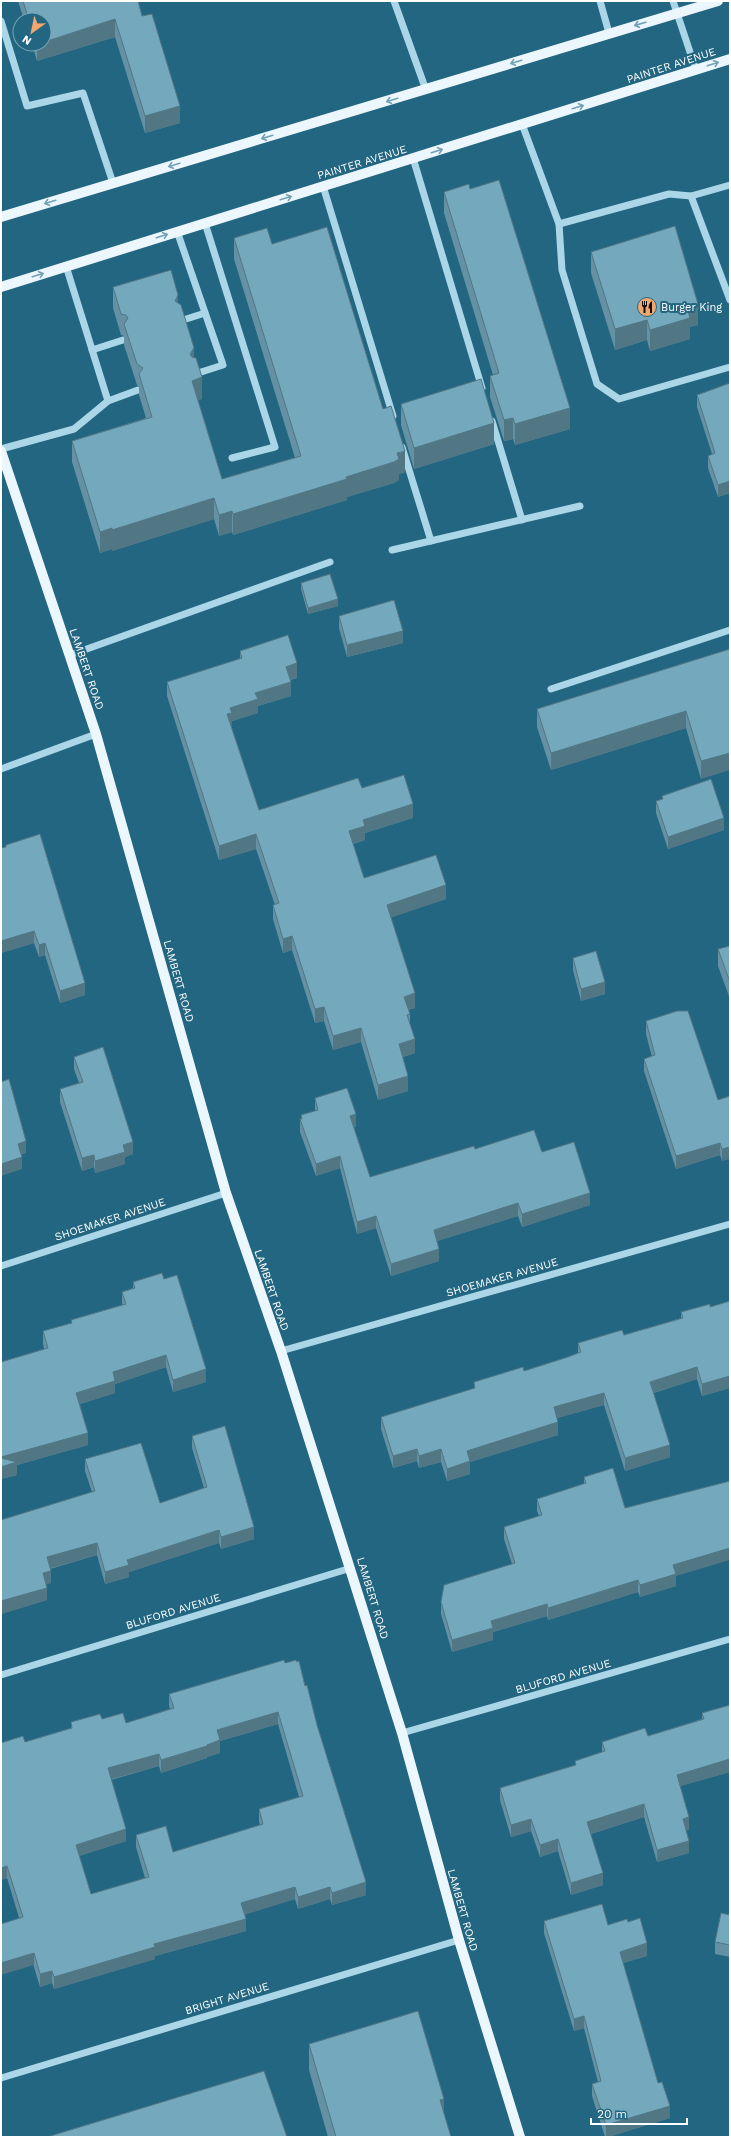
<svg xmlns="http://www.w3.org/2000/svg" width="731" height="2138" viewBox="0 0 731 2138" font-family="'Work Sans',sans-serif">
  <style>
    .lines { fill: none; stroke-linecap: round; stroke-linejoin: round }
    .minor { stroke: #aad6e7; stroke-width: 7 }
    .major { stroke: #ecf7fd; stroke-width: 10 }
    .wall { fill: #6491a3; fill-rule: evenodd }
    .shaded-wall { fill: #517684 }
    .building { fill: #74a9bd; stroke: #517684; fill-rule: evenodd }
    .oneway { stroke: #73a0b3 }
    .labels { text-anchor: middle; stroke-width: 4; stroke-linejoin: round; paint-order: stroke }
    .street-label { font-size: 11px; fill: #fff; stroke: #236681 }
    .poi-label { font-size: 11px; fill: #fff; stroke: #236681; text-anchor: start }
  </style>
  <rect width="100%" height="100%" fill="#236681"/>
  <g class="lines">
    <g class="minor">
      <polyline points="394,1 426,90"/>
      <polyline points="600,1 609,33"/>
      <polyline points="673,1 696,70"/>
      <polyline points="1,21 27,106 83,93 113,183"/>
      <polyline points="522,124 559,224 562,270 597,384 619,399 730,367"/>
      <polyline points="413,158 482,388"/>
      <polyline points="730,185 691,196 730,300"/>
      <polyline points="323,186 393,416"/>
      <polyline points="205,223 275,447 232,458"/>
      <polyline points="559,224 669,194 691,196"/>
      <polyline points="177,231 223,365 195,374"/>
      <polyline points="66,266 108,401 138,390"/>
      <polyline points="180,321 205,313"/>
      <polyline points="92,350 123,340"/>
      <polyline points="492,421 522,520"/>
      <polyline points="402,447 431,541"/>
      <polyline points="1,449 74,429 108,401"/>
      <polyline points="392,550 580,506"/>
      <polyline points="70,655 330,562"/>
      <polyline points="551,689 730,630"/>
      <polyline points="1,769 96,734"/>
      <polyline points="1,1266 226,1193"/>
      <polyline points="281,1351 730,1224"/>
      <polyline points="1,1675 351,1568"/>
      <polyline points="402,1733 730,1639"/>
      <polyline points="1,2078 459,1940"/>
    </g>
    <g class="major">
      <polyline points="1,217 718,1"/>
      <polyline points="1,287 730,59"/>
      <polyline points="1,451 96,734 226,1193 281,1351 402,1733 459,1940 520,2137"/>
    </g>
  </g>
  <g class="wall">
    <polygon points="18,1 138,1 142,16 180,123 145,133 115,37 37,61 32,44 44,44 44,20 24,20"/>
    <polygon points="470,189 570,429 515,445 513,439 504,441 490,397 490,376 493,375 444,213 444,192"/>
    <polygon points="234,238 272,244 383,409 405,472 399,474 399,480 394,483 347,497 347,500 233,535 232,532 219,536 214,519 112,551 112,549 100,553 72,462 72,441 146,418 139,395 139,387 137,385 124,345 124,336 121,335 113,308 113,287 178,303 194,357 202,399 198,400 222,479 295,458 234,259"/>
    <polygon points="591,252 698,325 690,327 690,339 650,351 647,340 615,350 591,273"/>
    <polygon points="730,383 730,493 718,497 708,468 708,456 712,454 697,407 697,395"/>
    <polygon points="401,404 494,444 414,469 401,425"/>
    <polygon points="301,583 338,606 308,614 301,589"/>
    <polygon points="339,616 403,643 347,657 339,628"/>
    <polygon points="730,649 701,779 686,728 551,770 537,727 537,709"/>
    <polygon points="240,651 297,678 290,680 291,696 258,706 258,713 232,721 231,727 259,810 362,788 413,818 365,833 365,840 353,844 364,878 446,899 391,917 415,1008 408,1010 410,1014 410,1024 415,1053 403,1057 408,1091 378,1100 361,1042 333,1050 324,1021 315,1023 292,950 283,953 273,919 273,905 275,905 256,849 219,860 167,696 167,682 240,659"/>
    <polygon points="662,796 724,830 668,849 656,813 656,801 662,799"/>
    <polygon points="6,845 85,995 60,1003 45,955 39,957 34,943 1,953 1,848 6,847"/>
    <polygon points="730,946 730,999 718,966 718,949"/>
    <polygon points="573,958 605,994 581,1001 573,970"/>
    <polygon points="646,1021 718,1100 730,1096 722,1161 720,1155 676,1169 644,1071 644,1059 652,1057 646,1034"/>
    <polygon points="74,1057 133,1154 125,1157 125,1164 95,1173 94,1167 82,1171 60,1102 60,1089 79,1083 74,1069"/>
    <polygon points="315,1098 356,1126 354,1127 370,1177 475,1149 542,1152 590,1205 522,1227 518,1216 437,1241 439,1261 391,1276 376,1228 357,1234 340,1168 316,1176 300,1132 300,1119 301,1119 301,1115 315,1111"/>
    <polygon points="164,1279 206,1382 173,1392 166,1367 115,1384 115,1393 80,1404 88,1445 17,1465 17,1475 1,1479 44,1349 43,1343 43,1331 71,1323 71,1320 122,1305 122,1292 133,1288 133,1282"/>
    <polygon points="730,1301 730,1388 702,1396 697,1379 654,1393 670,1457 625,1471 604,1405 557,1418 558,1435 470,1462 470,1474 447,1481 441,1462 419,1468 417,1461 393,1468 381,1429 381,1417 474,1389 474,1382 524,1371 568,1357 578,1353 578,1343 624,1335 681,1318 681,1312 710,1307"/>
    <polygon points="192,1436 254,1539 221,1549 219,1543 129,1572 129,1577 105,1584 97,1555 50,1569 51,1583 46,1584 47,1600 1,1614 1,1520 92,1492 85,1471 85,1459 160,1503 204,1488 192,1448"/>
    <polygon points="584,1477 625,1508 676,1576 676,1586 640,1597 638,1592 548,1620 547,1616 493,1632 493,1640 452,1652 441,1614 441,1602 512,1564 504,1539 504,1527 539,1516 537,1511 537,1499 584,1484"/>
    <path d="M285 1663 305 1686 366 1895 332 1905 330 1899 298 1909 295 1899 245 1914 246 1931 155 1956V1959L54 1989 52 1983 40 1987 7 1878 1 1880 25 1742 71 1728V1722L102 1719 126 1723 170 1709 169 1706V1694ZM278 1724 299 1797 259 1809V1821L260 1826 173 1852 136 1835V1847L145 1878 91 1894 79 1856 126 1841 111 1780 159 1766 161 1773 207 1758V1757L220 1753V1741Z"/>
    <polygon points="730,1705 730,1772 680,1786 689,1830 686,1830 689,1853 657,1862 644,1817 591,1834 603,1885 571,1895 558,1851 540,1857 531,1831 511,1837 500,1800 500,1788 575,1765 575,1761 602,1752 602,1742 648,1736 702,1719 702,1713"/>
    <polygon points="730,1915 730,1957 715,1954 715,1942"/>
    <polygon points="544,1921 608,1925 628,1922 647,1956 623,1963 658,2083 670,2118 608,2137 605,2137 592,2096 592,2084 598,2082 584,2028 574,2031 544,1933"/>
    <polygon points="309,2044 444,2114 451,2137 328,2137 309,2070"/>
  </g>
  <g class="shaded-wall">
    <polygon points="115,19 115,37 37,61 37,44 44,44 44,42"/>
    <polygon points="180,106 180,123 145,133 145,116"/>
    <polygon points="178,295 178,316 175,301"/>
    <polygon points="698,304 698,325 690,327 690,339 650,351 650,330 687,307"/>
    <polygon points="647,320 647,340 615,350 615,329"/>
    <polygon points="194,348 194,369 190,354"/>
    <polygon points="202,377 202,399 192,402 192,381"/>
    <polygon points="570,408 570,429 515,445 515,424"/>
    <polygon points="513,418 513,439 504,441 504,420"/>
    <polygon points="494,423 494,444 414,469 414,448"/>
    <polygon points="405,451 405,472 399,474 399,480 394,483 347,497 347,500 233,535 233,514"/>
    <polygon points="730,481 730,493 718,497 718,485"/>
    <polygon points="214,498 214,519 112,551 112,530"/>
    <polygon points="232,511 232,532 219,536 219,515"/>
    <polygon points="112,528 112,549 100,553 100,532"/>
    <polygon points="338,599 338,606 308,614 308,608"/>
    <polygon points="403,631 403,643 347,657 347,645"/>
    <polygon points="297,663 297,678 286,681 286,667"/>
    <polygon points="291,682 291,696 258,706 258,713 232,721 232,727 227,714 230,708 255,693"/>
    <polygon points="686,711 686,728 551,770 551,753"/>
    <polygon points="730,753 730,770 701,779 701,761"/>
    <polygon points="413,804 413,818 365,833 365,840 349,845 349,831 363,820"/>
    <polygon points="724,818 724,830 668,849 668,837"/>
    <polygon points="256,834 256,849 219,860 219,846"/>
    <polygon points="446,885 446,899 387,919 387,905"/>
    <polygon points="34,931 34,943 1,953 1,941"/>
    <polygon points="292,936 292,950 283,953 283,939"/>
    <polygon points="45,943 45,955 39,957 39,945"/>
    <polygon points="605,982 605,994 581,1001 581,989"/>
    <polygon points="85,983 85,995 60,1003 60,991"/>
    <polygon points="415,993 415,1008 404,1011 404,997"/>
    <polygon points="324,1007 324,1021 315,1023 315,1009"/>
    <polygon points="361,1028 361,1042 333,1050 333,1036"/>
    <polygon points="415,1039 415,1053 399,1058 399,1044"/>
    <polygon points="408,1076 408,1091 378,1100 378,1085"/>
    <polygon points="356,1114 356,1126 350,1128 350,1116"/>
    <polygon points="26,1141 26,1153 18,1156 18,1144"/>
    <polygon points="133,1142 133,1154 125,1157 125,1164 95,1173 95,1161 123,1145"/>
    <polygon points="720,1143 720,1155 676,1169 676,1156"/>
    <polygon points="730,1147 730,1159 722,1161 722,1149"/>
    <polygon points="94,1155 94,1167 82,1171 82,1158"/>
    <polygon points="340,1156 340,1168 316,1176 316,1164"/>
    <polygon points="22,1157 22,1169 1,1176 1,1164"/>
    <polygon points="590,1193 590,1205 522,1227 522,1214"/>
    <polygon points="518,1203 518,1216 434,1242 434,1230"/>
    <polygon points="376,1216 376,1228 357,1234 357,1222"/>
    <polygon points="439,1249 439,1261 391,1276 391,1264"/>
    <polygon points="166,1355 166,1367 115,1384 115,1393 76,1405 76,1393 113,1372"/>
    <polygon points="697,1367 697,1379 650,1394 650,1382"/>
    <polygon points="206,1369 206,1382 173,1392 173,1380"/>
    <polygon points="730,1376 730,1388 702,1396 702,1384"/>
    <polygon points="604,1393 604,1405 554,1419 554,1407"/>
    <polygon points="558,1422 558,1435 470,1462 470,1474 447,1481 447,1469 467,1451"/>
    <polygon points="88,1433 88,1445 17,1465 17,1475 1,1479 1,1457"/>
    <polygon points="670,1445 670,1457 625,1471 625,1458"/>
    <polygon points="417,1449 417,1461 393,1468 393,1456"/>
    <polygon points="441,1449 441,1462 419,1468 419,1456"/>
    <polygon points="254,1527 254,1539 221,1549 221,1537"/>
    <polygon points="219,1530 219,1543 129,1572 129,1577 105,1584 105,1572 127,1560"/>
    <polygon points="97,1543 97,1555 47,1569 47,1557"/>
    <polygon points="730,1548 730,1560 676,1576 676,1586 640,1597 640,1585 673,1565"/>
    <polygon points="51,1571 51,1583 43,1585 43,1573"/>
    <polygon points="638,1580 638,1592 548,1620 548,1608"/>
    <polygon points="47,1588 47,1600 1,1614 1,1601"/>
    <polygon points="547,1604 547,1616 493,1632 493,1640 452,1652 452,1640 491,1621"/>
    <polygon points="278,1712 278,1724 220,1741 220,1753 207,1757 207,1758 161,1773 161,1760 207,1745 217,1730"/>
    <polygon points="159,1754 159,1766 108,1780 108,1768"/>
    <polygon points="730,1759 730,1772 677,1787 677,1775"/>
    <polygon points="644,1804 644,1817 587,1835 587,1822"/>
    <polygon points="689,1817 689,1830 683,1831 683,1819"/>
    <polygon points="531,1819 531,1831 511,1837 511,1825"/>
    <polygon points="126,1829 126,1841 76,1857 76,1845"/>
    <polygon points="558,1839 558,1851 540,1857 540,1845"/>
    <polygon points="689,1841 689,1853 657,1862 657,1850"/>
    <polygon points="7,1866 7,1878 1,1880 1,1868"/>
    <polygon points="603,1873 603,1885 571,1895 571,1883"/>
    <polygon points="366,1882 366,1895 332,1905 332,1893"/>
    <polygon points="295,1887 295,1899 241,1916 241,1903"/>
    <polygon points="330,1887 330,1899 298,1909 298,1897"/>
    <polygon points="246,1919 246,1931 155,1956 155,1959 54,1989 54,1977 154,1944"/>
    <polygon points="647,1943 647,1956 620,1964 620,1952"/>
    <polygon points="34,1953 34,1965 1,1975 1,1963"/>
    <polygon points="52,1971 52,1983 40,1987 40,1974"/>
    <polygon points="584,2016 584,2028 574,2031 574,2019"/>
    <polygon points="444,2099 444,2125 440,2100"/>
    <polygon points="670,2106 670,2118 608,2137 606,2137 606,2125"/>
  </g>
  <g class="building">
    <polygon points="23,1 138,1 142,16 152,14 180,106 145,116 115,19 44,42 44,20 29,20"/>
    <polygon points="499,180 570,408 515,424 513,418 504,420 490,376 499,373 444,192 469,184 470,189"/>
    <polygon points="675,226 698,304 687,307 690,318 650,330 647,320 615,329 591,252"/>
    <polygon points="327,227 383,409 391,406 405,451 397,453 399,459 394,462 346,477 347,479 233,514 232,511 219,515 214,498 112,530 112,528 100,532 72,441 152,417 139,374 143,368 137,364 124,324 128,318 126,315 121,314 113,287 171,270 178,295 175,301 181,305 194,348 190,354 192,357 196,358 202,377 192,381 222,479 301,456 234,238 267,228 272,244"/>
    <polygon points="481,379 494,423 414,448 401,404"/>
    <polygon points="730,383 730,481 718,485 708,456 715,453 697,395"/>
    <polygon points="330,574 338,599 308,608 301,583"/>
    <polygon points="394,600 403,631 347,645 339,616"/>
    <polygon points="288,635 297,663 286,667 291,682 255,693 258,699 230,708 232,713 227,714 259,810 358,778 362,788 404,775 413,804 363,820 365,826 349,831 364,878 436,855 446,885 387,905 415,993 404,997 410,1014 407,1015 415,1039 399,1044 408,1076 378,1085 361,1028 333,1036 324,1007 315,1009 292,936 283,939 273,905 279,903 256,834 219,846 167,682 242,658 240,651"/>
    <polygon points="730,649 730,753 701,761 686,711 551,753 537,709"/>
    <polygon points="711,779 724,818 668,837 656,801 663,799 662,796"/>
    <polygon points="40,834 85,983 60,991 45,943 39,945 34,931 1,941 1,848 6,847 6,845"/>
    <polygon points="730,946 730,982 718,949"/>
    <polygon points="596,951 605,982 581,989 573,958"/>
    <polygon points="677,1011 688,1011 718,1100 730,1096 730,1147 722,1149 720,1143 676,1156 644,1059 655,1055 646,1021"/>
    <polygon points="103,1047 133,1142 123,1145 125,1152 95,1161 94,1155 82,1158 60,1089 83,1082 74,1057"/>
    <polygon points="9,1079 26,1141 18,1144 22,1157 1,1164 1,1082"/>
    <polygon points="347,1088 356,1114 350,1116 370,1177 474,1146 475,1149 534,1130 542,1152 574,1142 590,1193 522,1214 518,1203 434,1230 439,1249 391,1264 376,1216 357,1222 340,1156 316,1164 300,1119 302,1119 301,1115 318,1110 315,1098"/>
    <polygon points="162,1273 164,1279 177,1275 206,1369 173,1380 166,1355 113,1372 115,1381 76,1393 88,1433 1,1457 1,1362 48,1348 43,1331 72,1323 71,1320 126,1304 122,1292 135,1288 133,1282"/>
    <polygon points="730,1301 730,1376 702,1384 697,1367 650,1382 670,1445 625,1458 604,1393 554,1407 558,1422 467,1451 470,1461 447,1469 441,1449 419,1456 417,1449 393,1456 381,1417 475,1388 474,1382 523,1367 524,1371 568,1357 581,1352 578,1343 622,1330 624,1335 683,1318 681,1312 710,1304 710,1307"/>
    <polygon points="225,1426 254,1527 221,1537 219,1530 127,1560 129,1565 105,1572 97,1543 47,1557 51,1571 43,1573 47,1588 1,1601 1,1520 95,1491 85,1459 141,1443 160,1503 207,1487 192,1436"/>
    <polygon points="1,1458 17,1462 1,1467"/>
    <polygon points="613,1468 625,1508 730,1481 730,1548 673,1565 676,1574 640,1585 638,1580 548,1608 547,1604 491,1621 493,1628 452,1640 441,1602 444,1585 515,1563 504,1527 542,1515 537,1499 586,1483 584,1477"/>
    <path d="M284 1660 285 1663 296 1660 297 1662 299 1661 305 1686 307 1685 317 1725 366 1882 332 1893 330 1887 298 1897 295 1887 241 1903 246 1919 154 1944 155 1947 54 1977 52 1971 40 1974 34 1953 1 1963V1924L23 1917 7 1866 1 1868V1743L23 1736 25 1742 72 1728 71 1722 100 1714 102 1719 123 1713 126 1723 174 1708 169 1694ZM278 1712 303 1796 259 1809 263 1824 173 1852 166 1826 136 1835 149 1877 91 1894 76 1845 126 1829 108 1768 159 1754 161 1760 207 1746V1745L220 1740 217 1730Z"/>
    <polygon points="730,1705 730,1759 677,1775 689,1817 683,1819 689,1841 657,1850 644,1804 587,1822 603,1873 571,1883 558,1839 540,1845 531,1819 511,1825 500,1788 576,1765 575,1761 605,1751 602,1742 645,1728 648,1736 704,1719 702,1713"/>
    <polygon points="602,1904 608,1925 627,1919 628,1922 640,1918 647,1943 620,1952 658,2083 662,2082 670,2106 606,2125 592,2084 601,2081 584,2016 574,2019 544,1921"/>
    <polygon points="721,1913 730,1915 730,1945 715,1942"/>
    <polygon points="418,2011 444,2099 440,2100 451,2137 336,2137 309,2044"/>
    <polygon points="264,2071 287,2137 47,2137"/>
  </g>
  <defs><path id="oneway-shaft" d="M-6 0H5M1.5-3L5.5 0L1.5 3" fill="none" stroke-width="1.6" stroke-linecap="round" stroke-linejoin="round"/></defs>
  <g class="oneway">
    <use href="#oneway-shaft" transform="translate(640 24) rotate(164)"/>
    <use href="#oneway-shaft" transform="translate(516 62) rotate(163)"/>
    <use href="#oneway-shaft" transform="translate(713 64) rotate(-18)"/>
    <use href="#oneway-shaft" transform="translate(392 100) rotate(163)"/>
    <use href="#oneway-shaft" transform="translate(578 107) rotate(-17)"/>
    <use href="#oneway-shaft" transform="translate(267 137) rotate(163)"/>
    <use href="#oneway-shaft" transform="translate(437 151) rotate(-17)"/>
    <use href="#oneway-shaft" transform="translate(174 165) rotate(163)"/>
    <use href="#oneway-shaft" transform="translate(286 198) rotate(-17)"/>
    <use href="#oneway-shaft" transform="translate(50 202) rotate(163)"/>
    <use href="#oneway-shaft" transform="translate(162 236) rotate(-18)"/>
    <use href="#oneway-shaft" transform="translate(38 275) rotate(-17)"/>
  </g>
  <defs>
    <g id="restaurant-disc" transform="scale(1)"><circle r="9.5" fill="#f2a86d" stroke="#236681"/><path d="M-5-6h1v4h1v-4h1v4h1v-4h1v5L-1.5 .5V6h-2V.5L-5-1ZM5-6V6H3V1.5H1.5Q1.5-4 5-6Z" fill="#111"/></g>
  </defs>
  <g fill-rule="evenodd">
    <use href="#restaurant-disc" x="647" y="307"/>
  </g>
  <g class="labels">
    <g class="street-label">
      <text transform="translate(671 65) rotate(-18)" y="4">PAINTER AVENUE</text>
      <text transform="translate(362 162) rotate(-17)" y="4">PAINTER AVENUE</text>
      <text transform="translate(87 669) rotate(71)" y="4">LAMBERT ROAD</text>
      <text transform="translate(179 981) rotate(74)" y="4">LAMBERT ROAD</text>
      <text transform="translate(110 1219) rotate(-18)" y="4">SHOEMAKER AVENUE</text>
      <text transform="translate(502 1277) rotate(-16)" y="4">SHOEMAKER AVENUE</text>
      <text transform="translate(272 1290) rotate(71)" y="4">LAMBERT ROAD</text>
      <text transform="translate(373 1598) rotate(73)" y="4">LAMBERT ROAD</text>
      <text transform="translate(173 1611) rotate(-17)" y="4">BLUFORD AVENUE</text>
      <text transform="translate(563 1676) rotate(-16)" y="4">BLUFORD AVENUE</text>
      <text transform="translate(463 1910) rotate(74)" y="4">LAMBERT ROAD</text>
      <text transform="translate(227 1998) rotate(-17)" y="4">BRIGHT AVENUE</text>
    </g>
    <g class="poi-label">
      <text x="661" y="311">Burger King</text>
    </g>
  </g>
  <rect width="731" height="2138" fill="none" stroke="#ffffff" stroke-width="4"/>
  <g transform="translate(32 32) rotate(213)"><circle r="19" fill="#236681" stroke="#7ba3b3"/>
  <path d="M0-3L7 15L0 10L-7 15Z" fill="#f2a86d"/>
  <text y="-6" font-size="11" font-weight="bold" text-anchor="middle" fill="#ffffff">N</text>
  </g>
  <path d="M591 2118v6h96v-6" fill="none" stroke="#ffffff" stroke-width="2"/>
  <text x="597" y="2118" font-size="12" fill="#ffffff" stroke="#236681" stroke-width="3" paint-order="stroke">20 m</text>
</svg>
